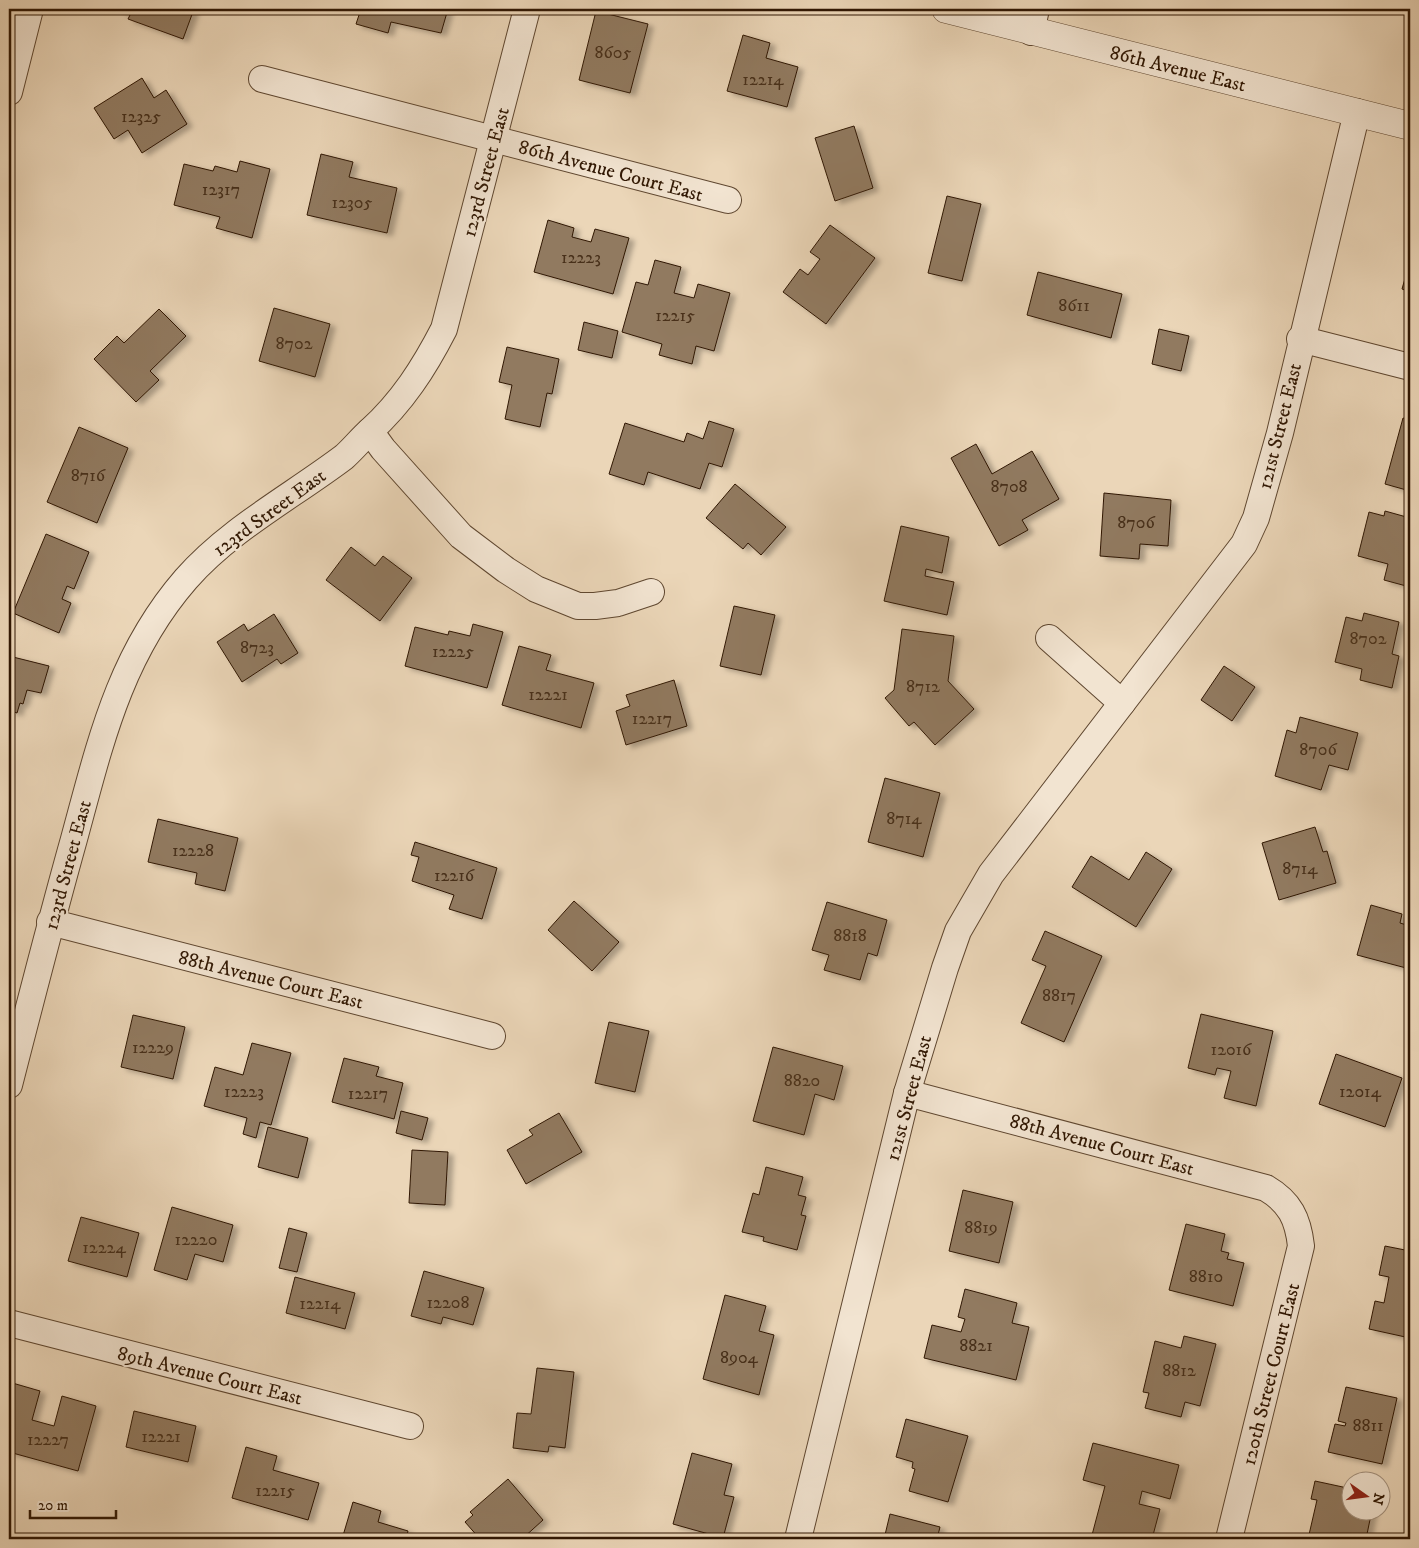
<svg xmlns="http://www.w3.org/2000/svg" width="1419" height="1548" viewBox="0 0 1419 1548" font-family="'IM FELL DW Pica',serif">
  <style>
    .building { fill: #917a61; stroke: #301703; filter: url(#shadow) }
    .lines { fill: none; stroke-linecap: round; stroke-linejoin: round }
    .minor-casing { stroke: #5f4730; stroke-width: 28 }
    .tertiary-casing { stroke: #5f4730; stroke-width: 29 }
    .minor { stroke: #f2e4d1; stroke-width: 26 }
    .tertiary { stroke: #f2e4d1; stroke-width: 28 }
    .labels { text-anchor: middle; stroke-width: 4.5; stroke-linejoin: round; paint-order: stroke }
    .number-label { font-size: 18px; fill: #48301a }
    .street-label { font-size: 20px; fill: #301703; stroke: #f2e4d1 }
  </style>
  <defs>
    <filter id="shadow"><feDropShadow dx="5.5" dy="3" stdDeviation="2.5" flood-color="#0004"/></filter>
  </defs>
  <rect width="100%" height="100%" fill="#ebd6b8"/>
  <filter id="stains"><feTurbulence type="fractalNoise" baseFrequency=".004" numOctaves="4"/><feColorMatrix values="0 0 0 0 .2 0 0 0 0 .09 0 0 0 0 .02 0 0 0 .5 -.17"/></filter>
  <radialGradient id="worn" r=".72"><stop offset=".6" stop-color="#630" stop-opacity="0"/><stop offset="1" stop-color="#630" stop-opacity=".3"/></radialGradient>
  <g class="building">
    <polygon points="122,9 194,9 183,39 128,19 130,15 121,12"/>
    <polygon points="361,9 448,9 441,33 391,22 388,33 356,24"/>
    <polygon points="596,11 648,24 630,93 579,80"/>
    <polygon points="743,35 770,43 766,58 798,67 787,107 727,91"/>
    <polygon points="142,78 154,98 166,90 187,124 142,153 128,130 114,139 94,108"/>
    <polygon points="854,126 873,188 835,201 815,138"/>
    <polygon points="321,154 353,162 349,177 397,188 387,233 307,215"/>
    <polygon points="240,161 270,169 252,238 216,228 220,217 174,205 184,164 213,171 215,166 237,172"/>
    <polygon points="947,196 981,204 962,281 928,273"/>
    <polygon points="548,220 574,228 572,237 591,242 595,229 629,238 613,294 534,272"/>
    <polygon points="830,225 875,258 826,324 783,292 800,269 808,275 820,259 810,252"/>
    <polygon points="655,260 681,267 674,293 694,298 698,284 730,293 714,351 696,346 692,364 659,355 662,344 622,332 636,282 648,285"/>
    <polygon points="1410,261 1410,292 1402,289"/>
    <polygon points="1038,272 1122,294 1111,338 1027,315"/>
    <polygon points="274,308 330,324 315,377 259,361"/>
    <polygon points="159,309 186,336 150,371 159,380 136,402 94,359 117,336 124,343"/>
    <polygon points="584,322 618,331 612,358 578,350"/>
    <polygon points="1159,329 1189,336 1181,371 1152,364"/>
    <polygon points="507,347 559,359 552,394 547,393 540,427 505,419 512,385 499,382"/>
    <polygon points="1403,418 1410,420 1410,491 1385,484"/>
    <polygon points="709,421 734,429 722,467 709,463 700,489 648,472 644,485 609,474 625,423 684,442 687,433 703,439"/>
    <polygon points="79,427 128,448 97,523 47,502"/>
    <polygon points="976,444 992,474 1032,451 1059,499 1022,520 1028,530 999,546 951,458"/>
    <polygon points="735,484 786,527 761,555 748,543 743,549 706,518"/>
    <polygon points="1104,493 1171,500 1168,546 1140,544 1139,559 1100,556"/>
    <polygon points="1385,511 1410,518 1410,587 1384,580 1388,564 1358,556 1369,512 1384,516"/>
    <polygon points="901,526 949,537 942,573 926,569 925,576 954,582 947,615 884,601"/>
    <polygon points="46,534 89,552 74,589 67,586 62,599 71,603 59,633 13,613"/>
    <polygon points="351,547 375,566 383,556 412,578 380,621 326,580"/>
    <polygon points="734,606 775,615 761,675 720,666"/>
    <polygon points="1364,613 1399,622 1392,654 1399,656 1392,688 1360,680 1362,669 1335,662 1346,617 1362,621"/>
    <polygon points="274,614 298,653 281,664 277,659 242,682 217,642 244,624 248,631"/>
    <polygon points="473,624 503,632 487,688 405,666 415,627 448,635 449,631 470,636"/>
    <polygon points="902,629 954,636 948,681 974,709 935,745 914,722 909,726 885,698 894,690"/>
    <polygon points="519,646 551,655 546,670 594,683 581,728 502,705"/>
    <polygon points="9,656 49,666 41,693 27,690 23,704 20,703 17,713 9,710"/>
    <polygon points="1224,666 1255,687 1232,721 1201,700"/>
    <polygon points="674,680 687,726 626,745 616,711 630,706 626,695"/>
    <polygon points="1300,717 1358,733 1348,770 1329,765 1321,790 1275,776 1287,730 1296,733"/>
    <polygon points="885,778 940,793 923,857 868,842"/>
    <polygon points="158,819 238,838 225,891 195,884 197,873 148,862"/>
    <polygon points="1315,827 1323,852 1327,851 1336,883 1279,900 1262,843"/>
    <polygon points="415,842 497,868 482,919 449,909 454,895 412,881 419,857 411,855"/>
    <polygon points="1146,852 1172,869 1136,927 1072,887 1091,856 1129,880"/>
    <polygon points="574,901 619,942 592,971 548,930"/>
    <polygon points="827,902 887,920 877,956 868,953 860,980 824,970 829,955 812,950"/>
    <polygon points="1371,905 1402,914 1400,923 1410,926 1410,969 1357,955"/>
    <polygon points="1045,931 1102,956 1064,1042 1021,1023 1046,966 1032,960"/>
    <polygon points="1201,1014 1273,1031 1256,1106 1224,1098 1231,1071 1217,1068 1215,1075 1188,1068"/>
    <polygon points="133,1015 185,1027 173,1079 121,1067"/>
    <polygon points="609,1022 649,1031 635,1092 595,1083"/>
    <polygon points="252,1043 291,1053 271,1125 260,1122 256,1138 243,1134 247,1118 204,1106 215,1067 243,1075"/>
    <polygon points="773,1047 843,1066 834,1100 815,1094 804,1135 753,1121"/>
    <polygon points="1336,1054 1402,1078 1385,1127 1319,1104"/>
    <polygon points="344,1058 379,1067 376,1076 403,1083 394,1119 332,1102"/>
    <polygon points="401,1111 428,1118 422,1140 396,1133"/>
    <polygon points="559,1113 582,1152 526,1184 507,1150 533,1135 529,1130"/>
    <polygon points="268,1127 308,1138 298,1178 258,1167"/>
    <polygon points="412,1150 448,1152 445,1205 409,1203"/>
    <polygon points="766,1167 803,1177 798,1195 806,1197 801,1215 806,1216 797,1250 763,1241 764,1237 742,1232 753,1193 759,1195"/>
    <polygon points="963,1190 1013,1202 999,1263 949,1251"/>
    <polygon points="172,1207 233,1225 223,1262 195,1254 187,1280 154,1270"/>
    <polygon points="81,1217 139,1233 127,1277 68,1261"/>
    <polygon points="1186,1224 1225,1234 1221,1251 1229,1253 1227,1259 1244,1263 1233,1306 1169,1290"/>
    <polygon points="289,1228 307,1233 297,1272 279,1268"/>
    <polygon points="1385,1246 1410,1251 1410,1338 1369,1329 1375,1301 1384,1303 1389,1277 1379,1275"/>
    <polygon points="424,1271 484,1288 473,1325 443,1317 441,1324 411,1316"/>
    <polygon points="295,1277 355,1293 345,1329 286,1313"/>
    <polygon points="965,1289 1017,1303 1012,1323 1029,1327 1016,1380 924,1358 932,1325 961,1332 965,1319 958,1317"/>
    <polygon points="725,1295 766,1306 759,1331 774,1335 759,1395 703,1379"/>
    <polygon points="1184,1336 1216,1344 1200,1406 1185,1402 1181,1417 1145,1408 1149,1393 1143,1392 1155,1341 1181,1348"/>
    <polygon points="537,1368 574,1372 565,1448 549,1446 548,1452 513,1448 517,1413 531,1414"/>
    <polygon points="9,1382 40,1391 32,1420 54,1426 62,1396 96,1406 78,1471 9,1452"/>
    <polygon points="1346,1387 1397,1398 1382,1464 1328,1452 1335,1424 1345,1426 1346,1423 1338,1421"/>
    <polygon points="134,1411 196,1426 188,1462 126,1447"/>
    <polygon points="906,1419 968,1436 948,1502 909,1491 915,1469 912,1468 913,1462 896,1457"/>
    <polygon points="1093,1443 1179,1465 1170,1499 1142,1491 1139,1504 1160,1509 1152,1539 1132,1537 1132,1539 1107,1539 1092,1535 1105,1486 1083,1480"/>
    <polygon points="246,1447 277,1456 273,1470 319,1483 308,1520 232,1498"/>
    <polygon points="692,1453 732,1464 724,1495 734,1497 723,1538 673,1524"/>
    <polygon points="508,1479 543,1520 522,1539 480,1539 465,1522 473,1515 470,1512"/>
    <polygon points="1315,1481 1352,1489 1352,1510 1372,1510 1366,1539 1308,1539 1317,1500 1311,1499"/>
    <polygon points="353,1502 381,1511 378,1522 408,1531 406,1539 342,1539"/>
    <polygon points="890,1514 940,1527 937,1539 884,1539"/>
    <polygon points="201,1536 218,1539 200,1539"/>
  </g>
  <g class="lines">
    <g class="minor-casing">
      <g id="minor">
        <polyline points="1031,32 1036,9"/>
        <polyline points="262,79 728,200"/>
        <polyline points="9,92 30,9"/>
        <polyline points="1300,339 1410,367"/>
        <polyline points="370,431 383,449 461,536 506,570 536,589 578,606 595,606 618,603 651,592"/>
        <polyline points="1049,638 1122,703"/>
        <polyline points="50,922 492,1036"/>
        <path d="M9 1085C30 1003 51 921 74 839 100 744 119 656 186 579 230 529 291 497 344 457 353 449 361 439 370 431 402 402 424 368 444 329L527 9"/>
        <path d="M907 1093 1266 1188C1290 1202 1298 1219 1301 1246L1229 1539"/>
        <polyline points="9,1323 410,1426"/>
        <polyline points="798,1539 907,1093 945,968 958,931 991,874 1244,544 1256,518 1280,433 1357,112"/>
      </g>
    </g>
    <g class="tertiary-casing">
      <polyline id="tertiary" points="946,9 1410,126"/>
    </g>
    <use href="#minor" class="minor"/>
    <use href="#tertiary" class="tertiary"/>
  </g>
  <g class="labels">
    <g class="number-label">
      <text x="613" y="58">8605</text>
      <text x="763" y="85">12214</text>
      <text x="141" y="122">12325</text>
      <text x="221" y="195">12317</text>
      <text x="352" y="208">12305</text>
      <text x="581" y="263">12223</text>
      <text x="1074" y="311">8611</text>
      <text x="675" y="321">12215</text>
      <text x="294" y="349">8702</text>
      <text x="88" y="481">8716</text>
      <text x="1009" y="492">8708</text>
      <text x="1136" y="528">8706</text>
      <text x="1368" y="644">8702</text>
      <text x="257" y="653">8723</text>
      <text x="453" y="657">12225</text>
      <text x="923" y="692">8712</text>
      <text x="548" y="700">12221</text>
      <text x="652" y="724">12217</text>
      <text x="1318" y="755">8706</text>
      <text x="904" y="824">8714</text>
      <text x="193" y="856">12228</text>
      <text x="1300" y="874">8714</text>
      <text x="454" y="881">12216</text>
      <text x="850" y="941">8818</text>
      <text x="1059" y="1001">8817</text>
      <text x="153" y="1053">12229</text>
      <text x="1231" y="1055">12016</text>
      <text x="802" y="1086">8820</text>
      <text x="244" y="1097">12223</text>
      <text x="1360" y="1097">12014</text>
      <text x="368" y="1099">12217</text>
      <text x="981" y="1233">8819</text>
      <text x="196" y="1245">12220</text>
      <text x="104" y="1253">12224</text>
      <text x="1206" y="1282">8810</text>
      <text x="448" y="1308">12208</text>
      <text x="320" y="1309">12214</text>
      <text x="976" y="1351">8821</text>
      <text x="739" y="1363">8904</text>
      <text x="1179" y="1376">8812</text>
      <text x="1368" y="1431">8811</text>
      <text x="161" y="1442">12221</text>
      <text x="48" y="1445">12227</text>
      <text x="275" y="1496">12215</text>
    </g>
    <g class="street-label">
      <text transform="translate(1178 68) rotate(14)" y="7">86th Avenue East</text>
      <text transform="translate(611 170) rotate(15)" y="7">86th Avenue Court East</text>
      <text transform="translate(485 172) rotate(-75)" y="7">123rd Street East</text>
      <text transform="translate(1279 426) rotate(-76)" y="7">121st Street East</text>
      <text transform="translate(269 512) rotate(-36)" y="7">123rd Street East</text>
      <text transform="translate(67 865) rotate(-75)" y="7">123rd Street East</text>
      <text transform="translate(271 979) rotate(14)" y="7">88th Avenue Court East</text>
      <text transform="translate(908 1098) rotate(-75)" y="7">121st Street East</text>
      <text transform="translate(1102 1144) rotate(15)" y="7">88th Avenue Court East</text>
      <text transform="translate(1270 1374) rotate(-76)" y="7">120th Street Court East</text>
      <text transform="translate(210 1375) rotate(14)" y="7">89th Avenue Court East</text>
    </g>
  </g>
  <rect width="1419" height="1548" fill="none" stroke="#ebd6b8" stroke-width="30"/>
  <rect x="10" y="10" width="1399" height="1528" fill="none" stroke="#301703" stroke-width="2.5"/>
  <rect x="15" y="15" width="1389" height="1518" fill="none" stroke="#301703"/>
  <g transform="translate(1366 1496) rotate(104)"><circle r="24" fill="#f2e4d1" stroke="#a4927f"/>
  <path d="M0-4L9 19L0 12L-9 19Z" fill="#8f2418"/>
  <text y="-8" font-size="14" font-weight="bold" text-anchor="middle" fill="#301703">N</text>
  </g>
  <path d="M30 1510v8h86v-8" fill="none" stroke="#301703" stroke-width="2.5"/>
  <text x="38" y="1510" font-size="15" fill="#301703" stroke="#f2e4d1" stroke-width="4" paint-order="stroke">20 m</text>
  <rect width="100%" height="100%" filter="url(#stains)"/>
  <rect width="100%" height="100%" fill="url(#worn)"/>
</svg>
